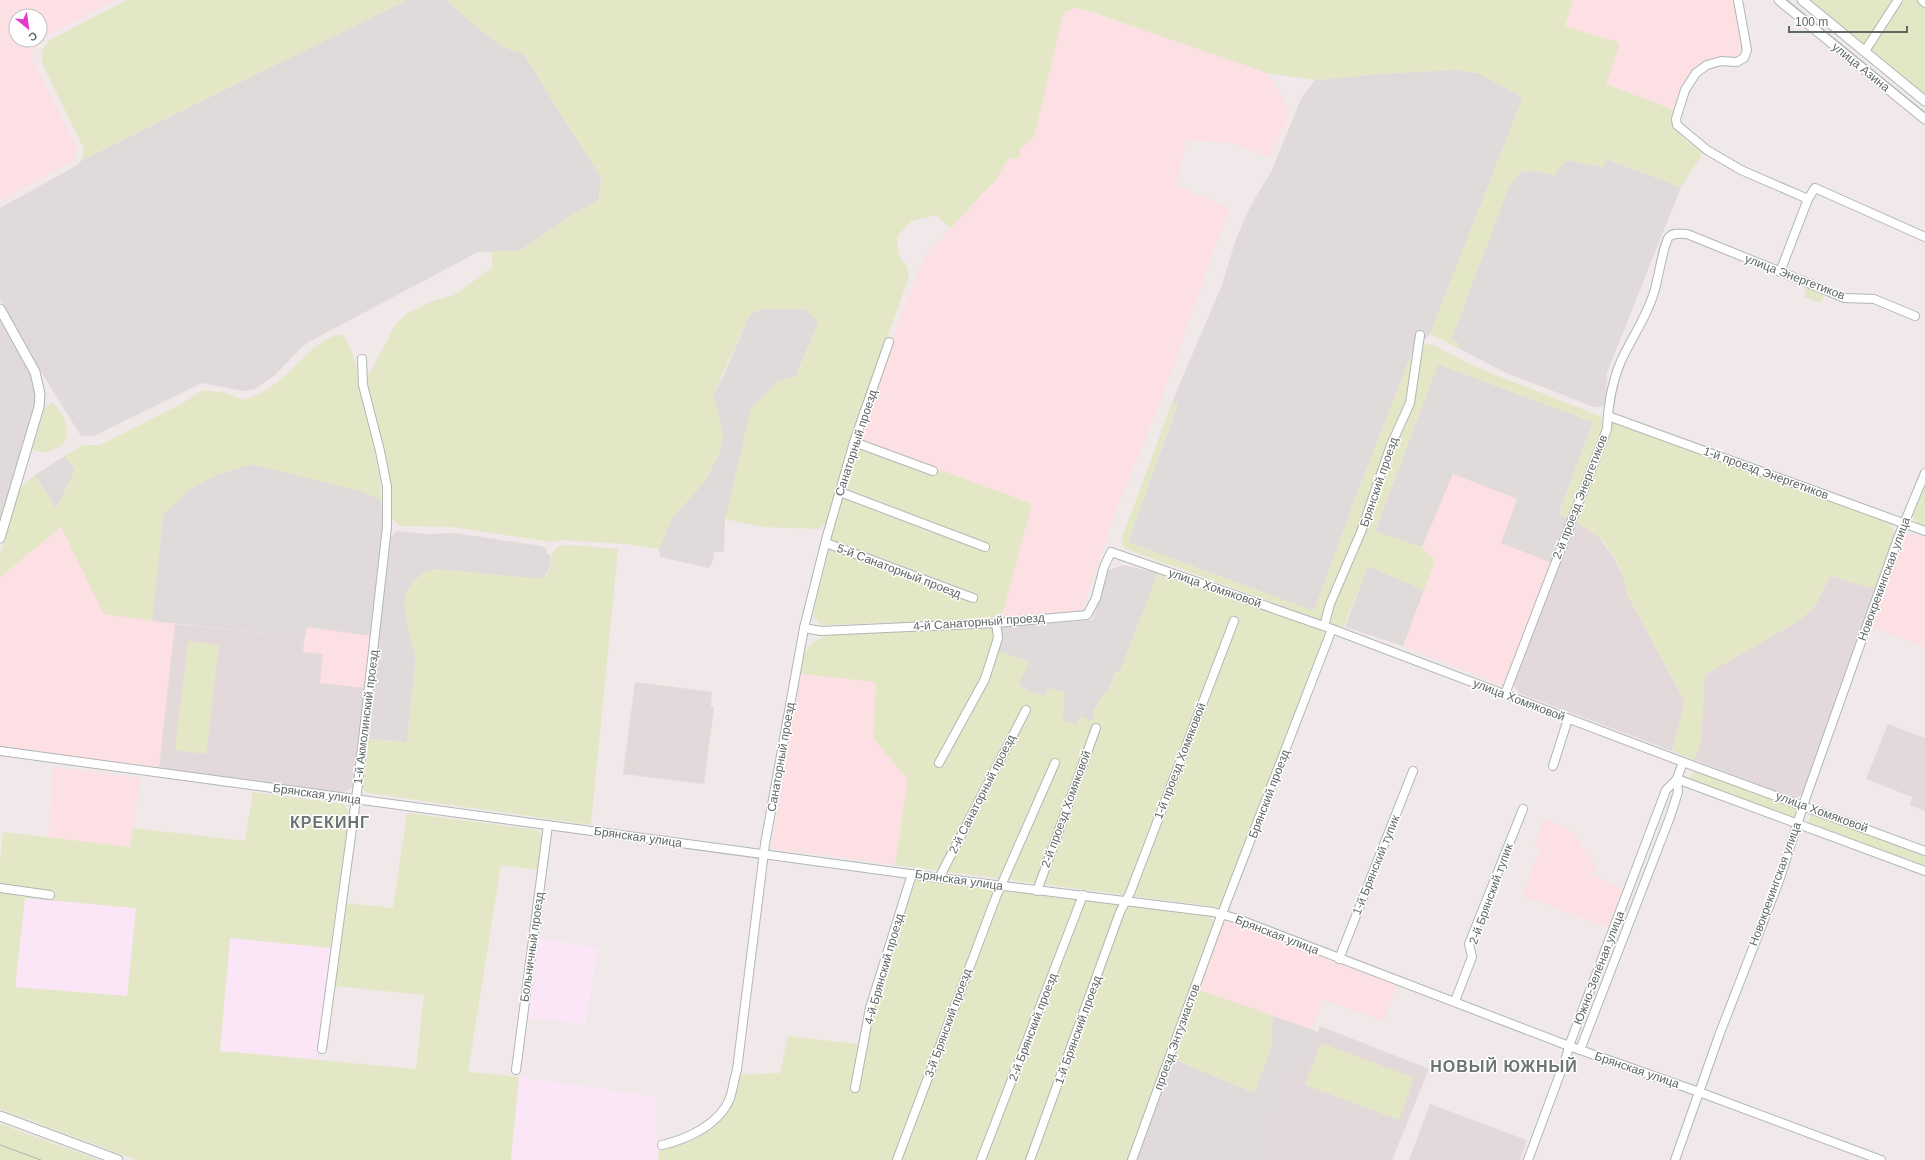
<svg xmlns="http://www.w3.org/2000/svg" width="1925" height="1160" viewBox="0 0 1925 1160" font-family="Helvetica,sans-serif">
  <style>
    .commercial { fill: #fde0e4; fill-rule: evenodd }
    .industrial { fill: #e0dada }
    .education { fill: #e4d9da }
    .medical { fill: #fbe6f8 }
    .green { fill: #e4e7c5; fill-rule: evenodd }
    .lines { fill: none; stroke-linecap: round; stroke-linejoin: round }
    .minor-casing { stroke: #b0b7b5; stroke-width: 10 }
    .tertiary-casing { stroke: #b0b7b5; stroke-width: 11 }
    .minor { stroke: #fff; stroke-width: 8 }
    .tertiary { stroke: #fff; stroke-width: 9 }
    .tram { stroke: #b2b4b3; stroke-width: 1 }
    .labels { text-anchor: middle; stroke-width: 3; stroke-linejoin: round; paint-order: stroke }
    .street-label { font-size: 12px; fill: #5f6864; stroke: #fff }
    .district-label { font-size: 16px; font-weight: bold; letter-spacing: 1px; fill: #6b7470; stroke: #fff }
  </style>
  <rect width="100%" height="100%" fill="#f1e8e9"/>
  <g class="commercial">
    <path d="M0 0H115L48 35 34 50 33 57 35 65 77 148 76 154 72 161 0 201ZM16 16H40V40H16Z"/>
    <polygon points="1573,0 1734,0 1744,49 1736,58 1720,59 1691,73 1674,110 1606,84 1564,26"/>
    <polygon points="1075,8 1092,12 1267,73 1286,103 1287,121 1269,157 1231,143 1187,140 1176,185 1230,209 1219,235 1160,403 1116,510 1081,613 1001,619 1032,504 953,475 858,445 899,318 925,256 994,182 1009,158 1034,136 1064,12"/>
    <polygon points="1453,474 1517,499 1552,563 1505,682 1502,685 1403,646 1435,561 1422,547"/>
    <polygon points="61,527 104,614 175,624 159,768 0,746 0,577"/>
    <polygon points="1916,534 1925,537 1925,648 1869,626 1902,540 1908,535"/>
    <polygon points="307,627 371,636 365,688 319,683 303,652"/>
    <polygon points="801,674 876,682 873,738 908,780 895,865 773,848 772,844"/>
    <polygon points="53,767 140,778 130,847 48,838"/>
    <polygon points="1544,820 1568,828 1596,866 1593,876 1624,889 1609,927 1522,896 1541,848 1534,845"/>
    <polygon points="1228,921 1397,986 1383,1021 1323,1000 1311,1030 1199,990 1222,925"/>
  </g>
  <g class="industrial">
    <polygon points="407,0 447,0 472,23 503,47 524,54 563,118 601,177 599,200 570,216 524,248 517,251 478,252 305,344 274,376 255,389 244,391 202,383 94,436 81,436 40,370 0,299 0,208 76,166 82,160"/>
    <polygon points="1456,70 1478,73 1523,97 1430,334 1412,353 1358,491 1314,611 1128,542 1178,404 1172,402 1222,285 1236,239 1250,207 1271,172 1302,97 1315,80 1391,73"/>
    <polygon points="1606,159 1681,187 1607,373 1606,401 1602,407 1594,407 1504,372 1458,348 1459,343 1451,340 1509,186 1523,169 1528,174 1529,171 1535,170 1554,176 1559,166 1566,160 1574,160 1589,166 1589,163 1603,167"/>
    <polygon points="762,309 805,309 819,321 796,376 777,382 725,519 724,552 714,552 713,560 709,568 660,557 659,549 672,518 706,480 723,434 713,395 724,375 750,314"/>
    <polygon points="0,316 32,374 37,394 36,407 0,522"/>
    <polygon points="1438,364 1593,422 1559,513 1569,518 1552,563 1501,543 1517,499 1453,474 1422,547 1375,532"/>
    <polygon points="65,456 75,470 56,509 35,475"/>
    <polygon points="251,464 360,491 381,500 383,525 371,636 307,627 304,641 293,639 293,636 152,621 163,515 191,488 214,476"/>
    <polygon points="397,531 428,534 454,533 542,546 546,548 547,553 551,556 549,570 542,579 434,569 415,580 408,589 405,595 408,630 416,657 407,742 368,739 390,538"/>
    <polygon points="1123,565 1158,573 1120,672 1116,671 1107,693 1093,712 1096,713 1091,721 1076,725 1063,720 1045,696 1028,691 1018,684 993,649 1001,627 1093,620 1106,571"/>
    <polygon points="1368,566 1424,590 1403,646 1345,627"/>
    <polygon points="1274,1016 1318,1032 1309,1057 1299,1056 1261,1160 1137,1160 1173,1059 1254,1093 1272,1045 1271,1024"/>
  </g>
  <g class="education">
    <polygon points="1576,522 1598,536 1612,555 1626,581 1627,594 1685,702 1672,751 1519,693 1515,688 1514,683"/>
    <polygon points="1830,576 1875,589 1803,794 1796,798 1694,760 1701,742 1704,675 1798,621 1815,606"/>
    <polygon points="175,624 294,636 294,639 304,641 303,652 323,654 320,683 365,688 353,787 343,793 159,768"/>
    <polygon points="635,682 712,692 711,707 714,707 704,784 623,774"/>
    <polygon points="1888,724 1925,738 1925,811 1910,805 1912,797 1866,779"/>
    <polygon points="1320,1026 1429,1069 1392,1160 1261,1160 1299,1055 1309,1057"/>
    <polygon points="1430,1104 1527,1140 1520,1160 1409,1160"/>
  </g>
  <g class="medical">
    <polygon points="25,898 136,908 127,996 15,988"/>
    <polygon points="230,938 330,948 316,1059 220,1051"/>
    <polygon points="537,938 598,948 585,1025 527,1017"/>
    <polygon points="519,1077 656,1097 658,1160 511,1160"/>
  </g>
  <g class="green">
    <polygon points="127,0 407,0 82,160 84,149 42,63 42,51 50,40"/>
    <path d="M447 0H1573L1565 26 1620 43 1606 84 1674 110C1669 130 1689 142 1703 153L1681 187 1607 159 1603 167 1590 163 1589 166C1570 159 1564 156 1555 176L1535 170 1529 171 1528 174 1522 170 1509 186 1451 340 1459 343 1458 348 1430 334 1523 97 1478 73 1456 70 1391 73 1315 80 1267 73 1092 12 1075 8 1064 12 1034 136 1020 148 1019 158H1009L994 182 950 228 936 215 911 221 897 237 899 256 907 267 909 277 851 438 826 523 820 529 762 527 725 519 751 409 777 382 796 376 819 322 805 309H762L750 314 713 395 723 434 720 452 706 480 672 518 659 549 625 544 561 540 552 542 452 527 400 526 394 521 390 512V488L385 454 369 393 368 376 396 324 408 313 433 301 454 295 492 268V251H517L524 248 570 216 599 200 601 177 563 118 524 54 503 47 472 23Z"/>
    <polygon points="1808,0 1892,0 1864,46"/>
    <polygon points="1904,0 1925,0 1925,95 1870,51"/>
    <polygon points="1807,287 1825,293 1821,303 1804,297"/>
    <path d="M336 335H343C357 356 359 382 364 406 371 437 380 468 381 500L360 491 251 464 214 476 191 488 163 515 152 621 104 614 61 527 0 577V555L18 494 24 484 35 475 56 509 75 470 65 456 83 445H100L183 403 202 390 226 393 244 400C257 395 270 389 281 379 299 364 314 343 336 335Z"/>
    <polygon points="1426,344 1433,345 1478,368 1600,416 1603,421 1603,428 1569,518 1559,514 1593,422 1438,364 1375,531 1422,547 1435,561 1424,590 1368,566 1343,628 1126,549 1122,546 1121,541 1172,402 1178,403 1128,542 1314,611 1358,491 1412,353 1419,354"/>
    <path d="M52 403C60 406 68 425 67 434 67 437 64 442 62 446L47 452 35 451 32 448 43 409Z"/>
    <path d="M1613 422H1618L1891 523 1895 535 1875 589 1830 576 1815 606 1798 621 1705 675 1701 742 1694 760 1672 751 1685 702 1627 594C1625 575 1613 549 1597 535 1591 530 1583 526 1576 522L1578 509Z"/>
    <polygon points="870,444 1032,504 1001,619 821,625 813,616 841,497 858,445"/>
    <polygon points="1925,484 1925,528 1919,526 1913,516"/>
    <path d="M567 545 618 549 591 825 368 793 363 789 362 783 368 739 407 742 416 657 408 630 404 602 408 589 415 580 423 573 434 569 542 579C545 576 549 573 550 569 553 556 549 547 567 545Z"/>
    <path d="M1158 573 1322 629 1325 638 1221 904 1218 907 895 865 908 780 873 738 876 682 801 674C804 650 805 646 827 635L1001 627 993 649 1029 662 1019 684 1028 691 1045 696 1048 688 1065 692 1063 720 1076 725 1080 716 1091 721 1095 714 1093 712 1104 692 1107 693 1117 671 1120 672Z"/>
    <polygon points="188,641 219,645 206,754 175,750"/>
    <polygon points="1695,770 1795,806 1798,812 1795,817 1790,819 1690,780 1690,777"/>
    <path d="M253 792 343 804 348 810 349 816 330 948 230 938 220 1051 416 1069 424 995 334 986 345 903 393 908 407 813 536 830C548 839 541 857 539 870L501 865 468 1072 519 1077 511 1160H137L0 1109V864L3 832 130 847 133 828 245 841ZM25 898 136 908 127 996 15 987Z"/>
    <polygon points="1816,812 1925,854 1925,868 1811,825 1808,822 1812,814"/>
    <path d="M913 878 1211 916 1213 925 1127 1160H658L659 1151C689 1143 722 1130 734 1099 737 1091 739 1083 741 1075L780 1073 788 1036 866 1045 874 1006Z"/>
    <polygon points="1199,990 1274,1016 1271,1024 1272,1045 1254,1093 1173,1059"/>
    <polygon points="1321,1043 1414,1078 1399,1120 1305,1085"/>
    <polygon points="0,1124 99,1160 0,1160"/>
  </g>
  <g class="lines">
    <g class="minor-casing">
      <g id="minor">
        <polyline points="1738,0 1747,50 1744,58 1737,62 1721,61 1707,65 1696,73 1685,90 1676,119 1677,125 1707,150 1741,170 1808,199"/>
        <polyline points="1922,0 1925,3"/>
        <polyline points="1865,51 1898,0"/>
        <polyline points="1780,272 1808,199 1815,188 1925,237"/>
        <polyline points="1608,416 1925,531"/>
        <polyline points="854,442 933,471"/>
        <polyline points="840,492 985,547"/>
        <polyline points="826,543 973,598"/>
        <polyline points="1324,626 1330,604 1361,532 1391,445 1410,403 1420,335"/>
        <polyline points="804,628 821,631 996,623 1087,615 1096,598 1104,567 1111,552 1332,629 1683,762 1925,851"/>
        <path d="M1505 694 1607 429C1608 406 1612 382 1621 361 1632 337 1648 315 1655 289 1658 279 1664 242 1669 237 1674 232 1681 234 1687 234L1845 298 1874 299 1915 316"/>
        <polyline points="0,751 939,878 1213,912 1235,918 1569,1046 1699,1092 1881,1160"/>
        <polyline points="939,763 985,679 998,638 996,623"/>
        <polyline points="1553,766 1568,719"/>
        <polyline points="939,878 1026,710"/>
        <polyline points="0,888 50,895"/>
        <polyline points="1037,891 1096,728"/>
        <polyline points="1339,959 1413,771"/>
        <polyline points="1455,1001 1472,957 1469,944 1523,809"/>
        <polyline points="322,1049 358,784 387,527 387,487 380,451 363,385 362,359"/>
        <polyline points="1580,1050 1670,817 1678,792 1677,779 1925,871"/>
        <polyline points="516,1070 548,825"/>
        <polyline points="855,1088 870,1008 912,874"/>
        <path d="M662 1145C688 1139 720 1124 730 1098 733 1089 734 1079 737 1070L765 844 804 628 827 536 854 442 889 342"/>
        <polyline points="897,1160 996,897 1055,763"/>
        <polyline points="981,1160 1083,895"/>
        <polyline points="1030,1160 1120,912 1130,893 1234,621"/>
        <polyline points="1132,1160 1218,924 1332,629"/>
        <polyline points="1528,1160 1567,1055 1569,1046 1666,790 1677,779 1683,762"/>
        <polyline points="1675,1160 1720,1033 1779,881 1806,797 1898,538 1925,473"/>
      </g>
    </g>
    <g class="tertiary-casing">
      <g id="tertiary">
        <polyline points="1779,0 1925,119"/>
        <polyline points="1802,0 1925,101"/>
        <polyline points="0,309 35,372 40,394 39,407 0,538"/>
        <polyline points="0,1116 118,1160"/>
      </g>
    </g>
    <use href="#minor" class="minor"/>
    <use href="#tertiary" class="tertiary"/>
    <g class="tram">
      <polyline points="1786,0 1925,113"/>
      <polyline points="0,1145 41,1160"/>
    </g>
  </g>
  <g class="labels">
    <g class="street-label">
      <text transform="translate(1861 67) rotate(39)" y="4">улица Азина</text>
      <text transform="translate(1795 277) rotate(21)" y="4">улица Энергетиков</text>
      <text transform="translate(856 443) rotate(-72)" y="4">Санаторный проезд</text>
      <text transform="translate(1766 473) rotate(20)" y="4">1-й проезд Энергетиков</text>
      <text transform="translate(1379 482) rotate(-71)" y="4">Брянский проезд</text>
      <text transform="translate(1580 497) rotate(-69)" y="4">2-й проезд Энергетиков</text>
      <text transform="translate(899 571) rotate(21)" y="4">5-й Санаторный проезд</text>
      <text transform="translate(1884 579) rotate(-70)" y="4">Новокрекингская улица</text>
      <text transform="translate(1215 588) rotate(19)" y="4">улица Хомяковой</text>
      <text transform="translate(979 622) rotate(-4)" y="4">4-й Санаторный проезд</text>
      <text transform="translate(1519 700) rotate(21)" y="4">улица Хомяковой</text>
      <text transform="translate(366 717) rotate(-83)" y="4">1-й Акмолинский проезд</text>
      <text transform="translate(781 757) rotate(-80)" y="4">Санаторный проезд</text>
      <text transform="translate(1180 761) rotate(-69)" y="4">1-й проезд Хомяковой</text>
      <text transform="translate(317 794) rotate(8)" y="4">Брянская улица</text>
      <text transform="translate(982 794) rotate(-63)" y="4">2-й Санаторный проезд</text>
      <text transform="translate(1269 794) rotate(-69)" y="4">Брянский проезд</text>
      <text transform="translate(1066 809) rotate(-70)" y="4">2-й проезд Хомяковой</text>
      <text transform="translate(1822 812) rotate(20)" y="4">улица Хомяковой</text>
      <text transform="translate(638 837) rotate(8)" y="4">Брянская улица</text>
      <text transform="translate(1376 865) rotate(-68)" y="4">1-й Брянский тупик</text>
      <text transform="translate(959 880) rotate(8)" y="4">Брянская улица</text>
      <text transform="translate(1775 884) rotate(-70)" y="4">Новокрекингская улица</text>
      <text transform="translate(1491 894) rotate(-70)" y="4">2-й Брянский тупик</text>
      <text transform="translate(1277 935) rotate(21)" y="4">Брянская улица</text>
      <text transform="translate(532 947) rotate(-82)" y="4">Больничный проезд</text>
      <text transform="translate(1599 968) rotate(-69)" y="4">Южно-Зелёная улица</text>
      <text transform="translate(884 969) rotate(-74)" y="4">4-й Брянский проезд</text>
      <text transform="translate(948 1023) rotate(-70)" y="4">3-й Брянский проезд</text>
      <text transform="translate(1033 1027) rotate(-69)" y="4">2-й Брянский проезд</text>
      <text transform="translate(1078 1030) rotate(-70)" y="4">1-й Брянский проезд</text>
      <text transform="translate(1177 1037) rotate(-70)" y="4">проезд Энтузиастов</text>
      <text transform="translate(1637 1070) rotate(19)" y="4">Брянская улица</text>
    </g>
    <g class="district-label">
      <text x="330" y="828">КРЕКИНГ</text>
      <text x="1504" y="1072">НОВЫЙ ЮЖНЫЙ</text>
    </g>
  </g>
  <g transform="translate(28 28) rotate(151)"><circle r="19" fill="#ffffff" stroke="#bfc3c1"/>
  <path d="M0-3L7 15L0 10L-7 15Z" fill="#e638ca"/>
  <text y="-6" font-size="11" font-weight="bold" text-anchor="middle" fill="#5f6864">С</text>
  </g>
  <path d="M1789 26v6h118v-6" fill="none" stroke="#5f6864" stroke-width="2"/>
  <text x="1795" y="26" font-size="12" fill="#5f6864" stroke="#ffffff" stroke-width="3" paint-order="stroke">100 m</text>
</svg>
